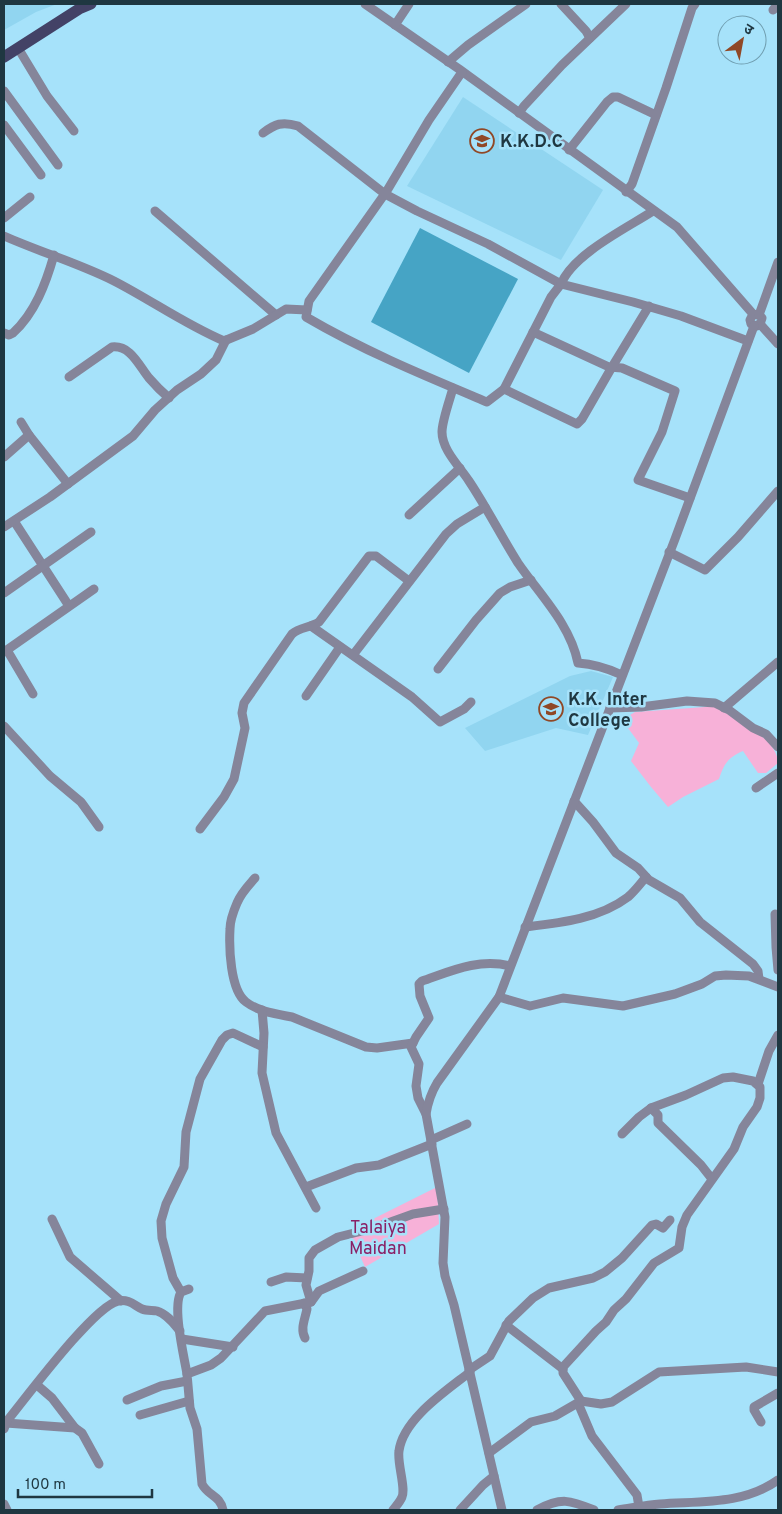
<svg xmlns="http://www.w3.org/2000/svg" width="782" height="1514" viewBox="0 0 782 1514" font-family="Overpass,'Noto Sans Devanagari',sans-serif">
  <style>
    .built { fill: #91d5f0 }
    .green { fill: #f7b1d8 }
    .water { fill: #46a4c5 }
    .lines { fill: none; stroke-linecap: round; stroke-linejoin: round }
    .minor { stroke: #85859a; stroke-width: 9 }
    .major { stroke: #434266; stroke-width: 11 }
    .labels { text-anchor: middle; stroke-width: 5; stroke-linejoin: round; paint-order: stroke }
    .poi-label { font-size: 18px; font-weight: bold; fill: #1f3741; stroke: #a6e2fa; text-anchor: start }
    .park-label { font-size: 18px; fill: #8a2066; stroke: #a6e2fa }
  </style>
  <rect width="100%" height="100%" fill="#a6e2fa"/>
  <g class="built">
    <polygon points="4,4 57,4 36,12 4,30"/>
    <polygon points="463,97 603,190 561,260 407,186"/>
    <polygon points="591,671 613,677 588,735 556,728 485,751 465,728 570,676"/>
  </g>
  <g class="green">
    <path d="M719 706C737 719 778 739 778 763L766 773H758L743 751C729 757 724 763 719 779L683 797 668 807 651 787 631 761 639 743 622 720 635 712Z"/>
    <polygon points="437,1187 439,1224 365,1267 349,1231"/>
  </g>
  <polygon class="water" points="420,228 518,279 469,373 371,322"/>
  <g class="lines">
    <g class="minor">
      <polyline points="365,4 459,69 677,227 753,314 759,315 762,318 760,324 757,326 751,324 750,320 753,314"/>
      <polyline points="561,4 586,31 590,38"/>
      <polyline points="773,10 778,4"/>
      <polyline points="395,25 409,4"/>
      <polyline points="18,48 47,96 74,131"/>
      <polyline points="448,62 468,45 526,4"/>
      <polyline points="4,91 58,165"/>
      <polyline points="519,113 524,106 562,65 626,4"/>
      <polyline points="4,125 41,175"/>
      <path d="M263 133C275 124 282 121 298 126L385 194 417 211 488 244 561 284 551 297 504 389 487 402C425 376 364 351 306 317L309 301 384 195 385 194 429 120 462 72"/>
      <polyline points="569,150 607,102 613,97 618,97 656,115"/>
      <polyline points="626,192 632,184 666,88 692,8 695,4"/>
      <polyline points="155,211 276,315"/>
      <path d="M653 211C627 228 573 254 561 284L633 302 681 316 748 341"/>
      <polyline points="4,218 30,197"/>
      <path d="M4 236C40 252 78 263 114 281 151 300 186 325 224 341L253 329 286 309 307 310"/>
      <polyline points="759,315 778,262"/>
      <polyline points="760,324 778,344"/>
      <polyline points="533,332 609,367 622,368 675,391 662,432 638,480 690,498"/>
      <path d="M4 333 9 335 13 333C35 313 46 283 54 255"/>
      <path d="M69 377 112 347C131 345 139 366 149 378 155 385 162 392 169 398"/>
      <path d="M453 388C450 399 442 421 442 432 442 450 460 467 469 481 487 508 501 536 518 563 540 595 570 624 578 663 594 664 607 668 622 675"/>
      <polyline points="504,389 577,424 582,419 612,367 649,306"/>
      <polyline points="21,422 29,435 68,484"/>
      <polyline points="4,457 29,435"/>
      <polyline points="409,515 460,468"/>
      <polyline points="14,521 69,606"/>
      <polyline points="4,527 50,497 133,436 155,410 177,390 201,374 216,360 226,340"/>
      <polyline points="669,552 705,570 738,537 778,491"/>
      <polyline points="4,593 91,532"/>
      <polyline points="311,626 412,697 440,722 464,709 471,702"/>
      <polyline points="7,650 33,694"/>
      <polyline points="4,652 94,589"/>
      <polyline points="353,655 446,534 457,524 485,507"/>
      <polyline points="438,669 476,620 500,593 510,587 531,580"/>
      <polyline points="306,696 340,647"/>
      <polyline points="610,708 641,707 687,701 715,703 729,710 753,728 766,734 778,747"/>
      <polyline points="724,708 778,662"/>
      <polyline points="4,726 50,776 81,802 99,827"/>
      <polyline points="756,788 778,773"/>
      <polyline points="574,801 593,822 616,853 638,868 649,880 680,898 700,922 753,964 758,971 759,979"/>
      <path d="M200 829 224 797 234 779 245 728 242 713 244 703 292 634C300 627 310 628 319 622L369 556H376L409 581"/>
      <path d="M255 878C248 886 241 893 237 903 234 910 230 921 230 929 229 947 230 990 246 1002 259 1012 277 1014 292 1017L366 1047 377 1048 413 1043"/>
      <polyline points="775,914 776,947 778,970"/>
      <path d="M525 927C560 923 599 919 628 897 635 891 640 884 646 877"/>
      <polyline points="499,997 530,1006 563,998 623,1006 675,994 702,984 715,976 726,975 749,976 778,987"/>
      <polyline points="262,1010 264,1033 262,1073 276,1133 316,1208"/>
      <polyline points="758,1084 769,1051 778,1035"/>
      <polyline points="651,1108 658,1115 658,1123 701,1165 712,1179"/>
      <path d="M426 1114 418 1098 416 1086 419 1064 411 1047 416 1037 429 1018 420 996 419 984 422 981C451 971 479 958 510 966"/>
      <polyline points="431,1140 467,1124"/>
      <polyline points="306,1187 356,1168 379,1165 432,1144"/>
      <polyline points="52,1219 70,1257 121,1301"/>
      <polyline points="271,1282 286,1277 307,1278"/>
      <polyline points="181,1292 173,1278 162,1238 161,1221 166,1204 184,1167 186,1132 200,1079 222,1040 227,1035 233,1033 263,1047"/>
      <polyline points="311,1302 306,1285 309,1271 309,1258 315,1250 338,1237 374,1228 413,1214 444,1209"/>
      <path d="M304 1303 307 1309C305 1319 300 1329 305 1338"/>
      <polyline points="506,1325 563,1369"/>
      <polyline points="182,1339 233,1347"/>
      <polyline points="469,1370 490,1356 509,1321 533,1298 549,1288 593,1278 605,1272 622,1258 652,1225 656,1224 663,1228 670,1220"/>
      <path d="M187 1374C184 1356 172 1307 181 1292L189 1289"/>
      <polyline points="37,1385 52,1398 75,1428"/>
      <polyline points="127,1400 161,1386 187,1381"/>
      <polyline points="581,1401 563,1373 563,1367 596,1331 606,1322 614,1310 626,1299 654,1263 679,1248 682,1227 687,1215 734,1149 743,1127 757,1107 760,1098 760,1087 753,1081 733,1077 723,1078 686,1095 651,1108 639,1117 622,1134"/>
      <polyline points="578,1403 592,1436 637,1495 639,1507"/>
      <polyline points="140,1415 189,1401"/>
      <polyline points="761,1422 754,1410 754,1407 778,1393"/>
      <polyline points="6,1423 75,1428 82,1433 99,1464"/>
      <path d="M4 1429 7 1421C26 1398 93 1307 118 1301 129 1299 134 1305 142 1309 147 1311 153 1310 157 1311 167 1314 174 1324 180 1331"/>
      <polyline points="489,1453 531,1422 555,1416 581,1401 601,1404 612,1402 659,1372 746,1367 778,1372"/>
      <polyline points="4,1504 7,1510"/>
      <path d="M223 1510C220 1495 208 1496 202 1484L197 1429 190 1408 187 1374 211 1365 221 1358 265 1311 311 1302 319 1291 363 1271"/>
      <path d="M393 1510C396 1506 400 1502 402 1497 406 1488 397 1463 399 1451 403 1419 446 1391 470 1372"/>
      <polyline points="460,1510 483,1485 494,1476"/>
      <path d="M502 1510 454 1305 445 1276 443 1263 445 1217 426 1114C428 1102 431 1093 437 1083L499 997 675 539 754 326"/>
      <path d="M537 1510C561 1497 570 1500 594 1510"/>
      <path d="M618 1510C632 1508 646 1505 660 1504 701 1501 743 1505 778 1480"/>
    </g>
    <polyline class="major" points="4,57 79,9 91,4"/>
  </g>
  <defs>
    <g id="university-ring" transform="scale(1.25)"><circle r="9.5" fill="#a6e2fa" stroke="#904826" stroke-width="1.5"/><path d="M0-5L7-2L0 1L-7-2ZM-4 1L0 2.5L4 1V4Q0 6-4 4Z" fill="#904826"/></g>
    <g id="school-ring" transform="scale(1.25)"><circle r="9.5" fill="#a6e2fa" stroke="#904826" stroke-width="1.5"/><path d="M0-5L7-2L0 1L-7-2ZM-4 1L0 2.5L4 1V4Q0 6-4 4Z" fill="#904826"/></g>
  </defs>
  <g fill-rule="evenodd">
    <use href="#university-ring" x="482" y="141"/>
    <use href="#school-ring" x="551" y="709"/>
  </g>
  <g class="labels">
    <g class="poi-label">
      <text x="500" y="147">K.K.D.C</text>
      <text x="568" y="705">K.K. Inter<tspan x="568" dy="21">College</tspan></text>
    </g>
    <g class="park-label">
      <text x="378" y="1233">Talaiya<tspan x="378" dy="21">Maidan</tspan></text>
    </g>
  </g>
  <rect width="782" height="1514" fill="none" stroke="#1f3741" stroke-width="10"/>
  <g transform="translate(742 40) rotate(32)"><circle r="24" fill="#a6e2fa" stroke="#709eb0"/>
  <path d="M0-4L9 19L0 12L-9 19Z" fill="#904826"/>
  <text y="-8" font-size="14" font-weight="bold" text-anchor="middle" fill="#1f3741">उ</text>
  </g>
  <path d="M18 1489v8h134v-8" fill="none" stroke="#1f3741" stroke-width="2.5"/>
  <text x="25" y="1489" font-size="15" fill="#1f3741" stroke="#a6e2fa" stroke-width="4" paint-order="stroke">100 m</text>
</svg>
